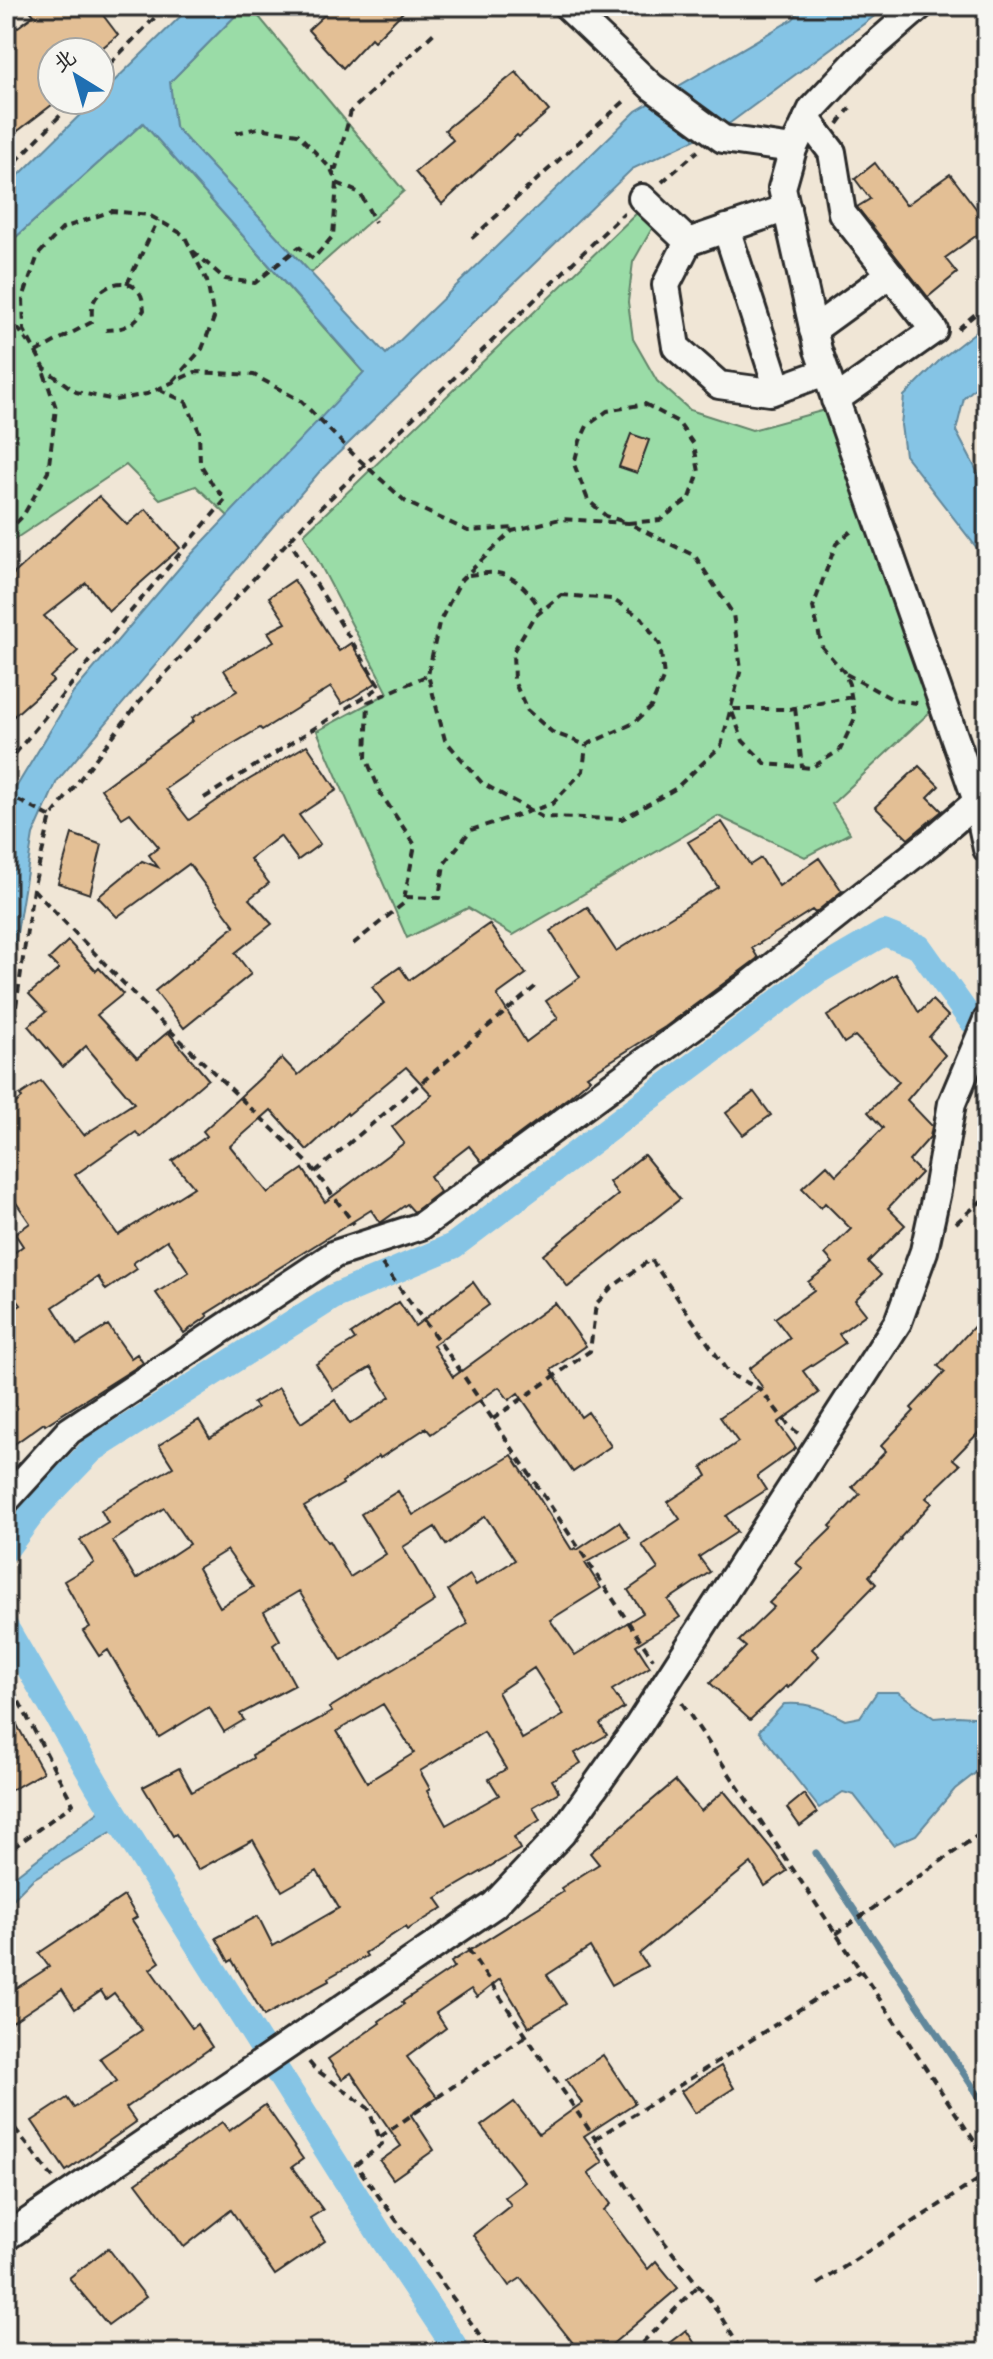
<svg xmlns="http://www.w3.org/2000/svg" width="993" height="2359" viewBox="0 0 993 2359" font-family="Kalam,'LXGW WenKai TC',sans-serif">
  <style>
    .green { fill: #9adca7; stroke: #628469; stroke-width: 2 }
    .water { fill: #85c4e5; stroke: #61879b; stroke-width: 2 }
    .lines { fill: none; stroke-linecap: round; stroke-linejoin: round }
    .stream { stroke: #61879b; stroke-width: 7 }
    .canal { stroke: #85c4e5; stroke-width: 26 }
    .building { fill: #e3bf95; stroke: #2b2b2b; stroke-width: 2; fill-rule: evenodd }
    .minor-casing { stroke: #2b2b2b; stroke-width: 32 }
    .path { stroke: #2b2b2b; stroke-width: 4; stroke-dasharray: 8 6; stroke-linecap: butt }
    .minor { stroke: #f6f6f2; stroke-width: 26 }
  </style>
  <rect width="100%" height="100%" fill="#f0e6d6"/>
  <filter id="ink" filterUnits="userSpaceOnUse"><feTurbulence type="fractalNoise" baseFrequency=".0125" numOctaves="2"/><feDisplacementMap in="SourceGraphic" scale="16" xChannelSelector="R" yChannelSelector="G"/><feConvolveMatrix kernelMatrix="1 2 1 2 8 2 1 2 1" color-interpolation-filters="sRGB"/></filter>
  <g filter="url(#ink)">
    <g class="green">
      <polygon points="245,6 250,6 404,191 311,273 175,127 170,82"/>
      <polygon points="143,123 364,373 228,516 196,486 160,499 126,465 6,545 6,246"/>
      <polygon points="639,211 654,225 633,262 628,302 633,339 657,381 690,410 752,430 825,410 931,711 832,804 850,833 805,857 718,816 513,935 468,908 407,938 317,731 388,693 304,534"/>
    </g>
    <g class="water">
      <polygon points="191,6 245,6 170,82 175,127 386,354 636,111 793,19 803,6 888,6 730,123 632,169 320,471 57,781 33,835 6,1000 6,804 73,693 186,560 364,372 143,123 6,246 6,188 95,100 100,100 100,95"/>
      <polygon points="987,323 987,377 964,398 956,431 987,490 987,561 905,455 901,425 904,396 941,359"/>
      <path d="M877 1692H898L934 1718 958 1716 987 1718V1764L955 1789 916 1835 893 1845 854 1795 843 1792 819 1808 759 1731 784 1704C808 1702 824 1709 845 1720L860 1717Z"/>
      <polygon points="109,1804 123,1825 33,1879 6,1906 6,1883"/>
    </g>
    <g class="lines">
      <polyline class="stream" points="816,1853 987,2108"/>
      <g class="canal">
        <polyline points="6,1549 37,1507 92,1450 333,1297 453,1246 817,972 884,933 919,947 971,1020"/>
        <polyline points="6,1628 97,1785 383,2239 459,2353"/>
      </g>
    </g>
    <g class="building">
      <polygon points="26,6 96,6 118,35 97,52 52,52 52,100 57,101 6,140 6,36 34,15"/>
      <polygon points="334,6 409,6 374,41 371,38 343,68 308,30"/>
      <polygon points="516,72 549,111 519,137 517,135 442,204 415,172 453,140 445,130"/>
      <polygon points="875,163 906,205 950,174 987,223 987,228 945,258 957,273 928,297 857,207 870,199 855,179"/>
      <polygon points="631,434 649,440 637,473 619,467"/>
      <polygon points="99,496 127,525 146,509 180,548 109,611 86,583 44,616 78,651 50,677 53,681 6,723 6,581"/>
      <polygon points="294,580 339,651 351,643 376,683 342,704 331,687 262,730 260,728 216,754 165,789 189,820 235,788 307,745 337,790 299,815 320,844 298,860 280,836 250,859 269,883 249,899 272,924 235,953 251,974 184,1028 155,991 235,926 189,864 117,917 98,897 142,861 158,867 149,855 159,847 130,813 122,818 101,789 194,721 192,718 237,691 224,670 274,641 268,632 286,623 269,597"/>
      <polygon points="919,766 939,786 928,797 942,811 908,839 875,807"/>
      <path d="M722 822 750 865 761 858 779 886 819 858 842 891 815 913 812 910 752 948 758 958 742 970 665 1027 587 1076 590 1079 569 1097 482 1162 469 1146 430 1176 440 1192 414 1212 407 1204 380 1223 371 1210 206 1314 208 1316 184 1333 156 1293 189 1272 167 1240 133 1263 137 1269 106 1290 98 1277 53 1307 77 1345 108 1325 131 1358 137 1354 143 1363 45 1425 44 1423 6 1450V1315L21 1305 6 1286V1259L23 1246 15 1234 30 1223 6 1188V1111L22 1098 20 1095 41 1081 84 1135 134 1103 86 1046 63 1067 28 1026 46 1012 29 994 59 969 49 959 68 941 96 971 99 968 123 994 97 1015 137 1058 168 1032 208 1079 140 1137 136 1132 75 1175 118 1235 194 1187 172 1161 207 1136 203 1131 282 1058 298 1075 384 1003 372 987 400 967 409 980 489 924 526 974 497 995 526 1042 558 1018 546 1001 580 977 550 931 587 907 616 951 718 887 688 842ZM406 1067 432 1095 392 1127 404 1143 325 1202 303 1169 268 1193 230 1146 271 1110 307 1150 347 1113 348 1115Z"/>
      <polygon points="72,834 102,845 90,894 58,883"/>
      <path d="M896 974 919 1013 932 1000 948 1016 929 1037 945 1055 907 1100 932 1126 930 1137 909 1161 921 1173 888 1208 905 1225 868 1262 881 1275 855 1300 866 1314 839 1334 845 1343 803 1371 819 1393 778 1423 796 1448 757 1476 766 1490 726 1516 737 1532 699 1557 710 1572 668 1600 680 1617 636 1645 650 1667 612 1690 624 1708 600 1724 607 1735 575 1753 581 1763 552 1780 559 1792 533 1807 540 1820 514 1837 520 1849 436 1898 443 1908 407 1930 405 1927 365 1953 367 1956 328 1978 329 1981 264 2016 232 1960 229 1962 216 1938 258 1916 273 1946 339 1908 317 1871 282 1891 253 1840 198 1870 176 1834 173 1836 143 1787 179 1768 192 1792 253 1758 252 1755 332 1712 329 1708 468 1624 448 1590 470 1575 476 1585 515 1560 485 1516 446 1545 435 1527 403 1547 435 1601 342 1661 299 1591 264 1612 280 1640 273 1645 295 1685 240 1714 244 1720 224 1732 209 1707 159 1737 108 1650 99 1656 83 1631 90 1627 64 1581 94 1563 80 1540 108 1523 101 1510 173 1467 159 1445 199 1420 210 1438 257 1408 253 1403 279 1388 301 1423 335 1400 350 1424 390 1397 371 1367 333 1390 316 1364 355 1340 351 1334 399 1302 415 1326 473 1282 489 1305 433 1345 453 1377 555 1303 586 1346 551 1370 581 1417 588 1412 611 1446 573 1472 518 1393 509 1400 499 1387 431 1434 426 1428 380 1458 379 1456 342 1482 343 1484 304 1507 327 1542 329 1541 350 1577 386 1554 361 1514 398 1491 413 1515 512 1455 572 1550 575 1548 577 1550 619 1522 630 1538 585 1563 601 1588 550 1620 575 1655 643 1613 628 1590 658 1569 642 1545 680 1519 668 1502 707 1476 702 1467 738 1442 720 1417 763 1388 749 1369 790 1338 775 1318 814 1290 808 1282 833 1263 825 1254 851 1229 825 1203 821 1208 802 1188 827 1165 836 1175 883 1128 868 1112 899 1082 855 1036 844 1043 827 1016ZM164 1508 189 1544 136 1579 113 1541ZM227 1550 253 1587 220 1607 198 1568ZM534 1668 564 1715 522 1739 498 1692ZM383 1704 414 1753 367 1782 337 1731ZM484 1732 506 1769 489 1779 499 1795 446 1825 427 1791 430 1789 420 1771Z"/>
      <polygon points="754,1092 771,1115 743,1135 726,1113"/>
      <polygon points="644,1155 680,1199 568,1287 543,1255 618,1195 609,1182"/>
      <polygon points="987,1312 987,1424 953,1459 960,1465 926,1498 932,1503 900,1538 901,1539 869,1576 876,1584 812,1649 819,1656 788,1688 786,1686 750,1720 710,1683 746,1647 739,1641 774,1607 769,1603 803,1569 796,1563 832,1528 830,1526 860,1494 852,1487 886,1451 881,1446 914,1411 911,1408 945,1372 938,1366"/>
      <polygon points="6,1705 43,1772 6,1793"/>
      <polygon points="675,1781 701,1811 724,1791 770,1847 787,1871 765,1886 751,1863 639,1954 647,1966 612,1985 590,1947 547,1975 566,2004 529,2027 500,1979 477,1997 471,1989 436,2013 446,2028 407,2057 437,2097 411,2115 434,2150 393,2179 380,2161 401,2146 351,2073 342,2079 328,2059 380,2023 379,2021 404,2004 402,2002 454,1967 451,1962 563,1892 561,1888 599,1864 590,1853"/>
      <polygon points="804,1794 817,1813 800,1826 787,1808"/>
      <polygon points="124,1896 137,1917 132,1920 160,1962 150,1969 192,2028 197,2024 212,2047 126,2108 136,2122 66,2171 32,2121 67,2098 74,2108 117,2081 100,2058 142,2030 114,1993 106,1999 101,1991 75,2009 62,1989 6,2026 6,1995 49,1967 39,1953"/>
      <polygon points="603,2055 635,2103 584,2136 603,2162 588,2173 611,2204 604,2210 648,2269 656,2261 678,2288 602,2353 581,2353 521,2278 509,2286 473,2235 511,2205 505,2197 525,2182 481,2126 514,2102 539,2134 582,2103 566,2080"/>
      <polygon points="721,2066 734,2088 695,2113 681,2091"/>
      <polygon points="265,2105 303,2159 292,2167 323,2210 310,2218 325,2241 275,2275 231,2210 184,2247 136,2183 222,2122 229,2131"/>
      <polygon points="108,2248 146,2297 108,2325 69,2278"/>
      <polygon points="686,2330 701,2353 656,2353"/>
    </g>
    <g class="lines">
      <g class="minor-casing">
        <g id="minor">
          <polyline points="567,6 652,87 723,139 793,149"/>
          <polyline points="920,6 859,59 812,109 793,149 782,188 818,350 977,801 987,849"/>
          <polyline points="807,119 832,152 842,213 934,330 835,400"/>
          <polyline points="642,198 688,242"/>
          <polyline points="787,208 688,242 666,285 676,347 719,385 770,392 825,372"/>
          <polyline points="726,228 778,389"/>
          <polyline points="813,330 890,274"/>
          <polyline points="6,1500 69,1431 335,1254 421,1226 752,983 930,842 987,793"/>
          <polyline points="6,2237 494,1905 562,1833 638,1726 898,1322 924,1251 937,1191 952,1103 987,1020"/>
        </g>
      </g>
      <g class="path">
        <polyline points="943,14 951,6"/>
        <polyline points="100,74 166,6"/>
        <polyline points="838,124 850,108"/>
        <polyline points="332,168 336,168 351,111 435,32"/>
        <polyline points="6,172 75,100"/>
        <polyline points="662,182 698,151"/>
        <polyline points="337,183 360,193 375,222"/>
        <polyline points="472,238 628,98"/>
        <polyline points="193,251 225,279 255,283 299,247 313,259 333,236 337,183 331,169 298,134 258,128 236,133"/>
        <polyline points="127,284 158,220"/>
        <polyline points="6,318 20,331 28,343"/>
        <polyline points="958,329 987,304"/>
        <path d="M36 352 92 322C92 316 91 309 93 303 100 286 126 274 139 292 143 297 143 303 144 310 133 326 122 330 103 330"/>
        <polyline points="173,381 202,349 214,318 207,281 184,235 149,215 112,211 63,228 38,255 23,298 24,330 45,369 76,392 115,400 147,394 195,372 254,375 301,401 353,454 406,502 468,531 514,528"/>
        <polygon points="645,404 678,422 694,445 699,472 690,498 660,520 628,523 606,516 588,500 574,464 580,441 587,426 607,411"/>
        <polyline points="6,533 23,516 48,472 56,408 42,367"/>
        <path d="M469 575C477 574 488 572 496 573 516 575 531 594 541 610"/>
        <polygon points="561,595 612,599 642,618 660,645 664,676 651,707 634,723 586,745 552,732 527,710 514,681 513,652 533,618"/>
        <polyline points="846,674 894,700 918,703"/>
        <polyline points="852,697 789,709 731,709 743,741 766,764 811,768 840,750 855,718 849,684 844,672 822,647 813,607 836,544 854,529"/>
        <polyline points="795,708 802,767"/>
        <polyline points="6,765 121,623 226,499 214,487 200,463 199,431 186,402 158,389"/>
        <polyline points="6,794 51,817"/>
        <polyline points="204,798 380,687 289,540"/>
        <polyline points="33,889 155,1016 310,1165 354,1224"/>
        <polyline points="405,897 439,898 444,864 471,830 552,804 583,771 586,745"/>
        <polyline points="353,944 403,904 415,845 381,794 366,758 368,702 428,675 445,740 482,783 542,817 622,819 675,789 721,746 741,669 733,614 695,556 628,523 560,519 512,531 461,580 439,623 428,675"/>
        <polyline points="6,1076 33,889 51,817 139,702 309,519 624,213"/>
        <polyline points="315,1172 535,987"/>
        <polyline points="956,1223 987,1196"/>
        <polyline points="382,1264 455,1363 653,1659"/>
        <polyline points="493,1419 590,1351 596,1304 611,1288 651,1259 729,1374 760,1389 790,1427 798,1433"/>
        <polyline points="6,1677 73,1804 6,1853"/>
        <polyline points="682,1703 987,2160"/>
        <polyline points="836,1934 987,1829"/>
        <polyline points="468,1949 665,2243 713,2304 743,2353"/>
        <polyline points="309,2062 314,2068 368,2108 382,2144 356,2165 493,2353"/>
        <polyline points="6,2117 53,2178"/>
        <polyline points="380,2137 526,2036"/>
        <polyline points="595,2139 860,1971"/>
        <polyline points="818,2284 987,2174"/>
        <polyline points="632,2353 698,2286"/>
      </g>
      <use href="#minor" class="minor"/>
    </g>
  </g>
  <rect width="993" height="2359" fill="none" stroke="#f6f6f2" stroke-width="32"/>
  <rect x="16" y="16" width="961" height="2327" fill="none" stroke="#2b2b2b" stroke-width="3" filter="url(#ink)"/>
  <g transform="translate(76 76) rotate(323)"><circle r="38" fill="#f6f6f2" stroke="#a5a5a2" stroke-width="2"/>
  <path d="M0-6L14 30L0 20L-14 30Z" fill="#1f6fb2"/>
  <text y="-12" font-size="22" font-weight="bold" text-anchor="middle" fill="#2b2b2b">北</text>
  </g>
</svg>
